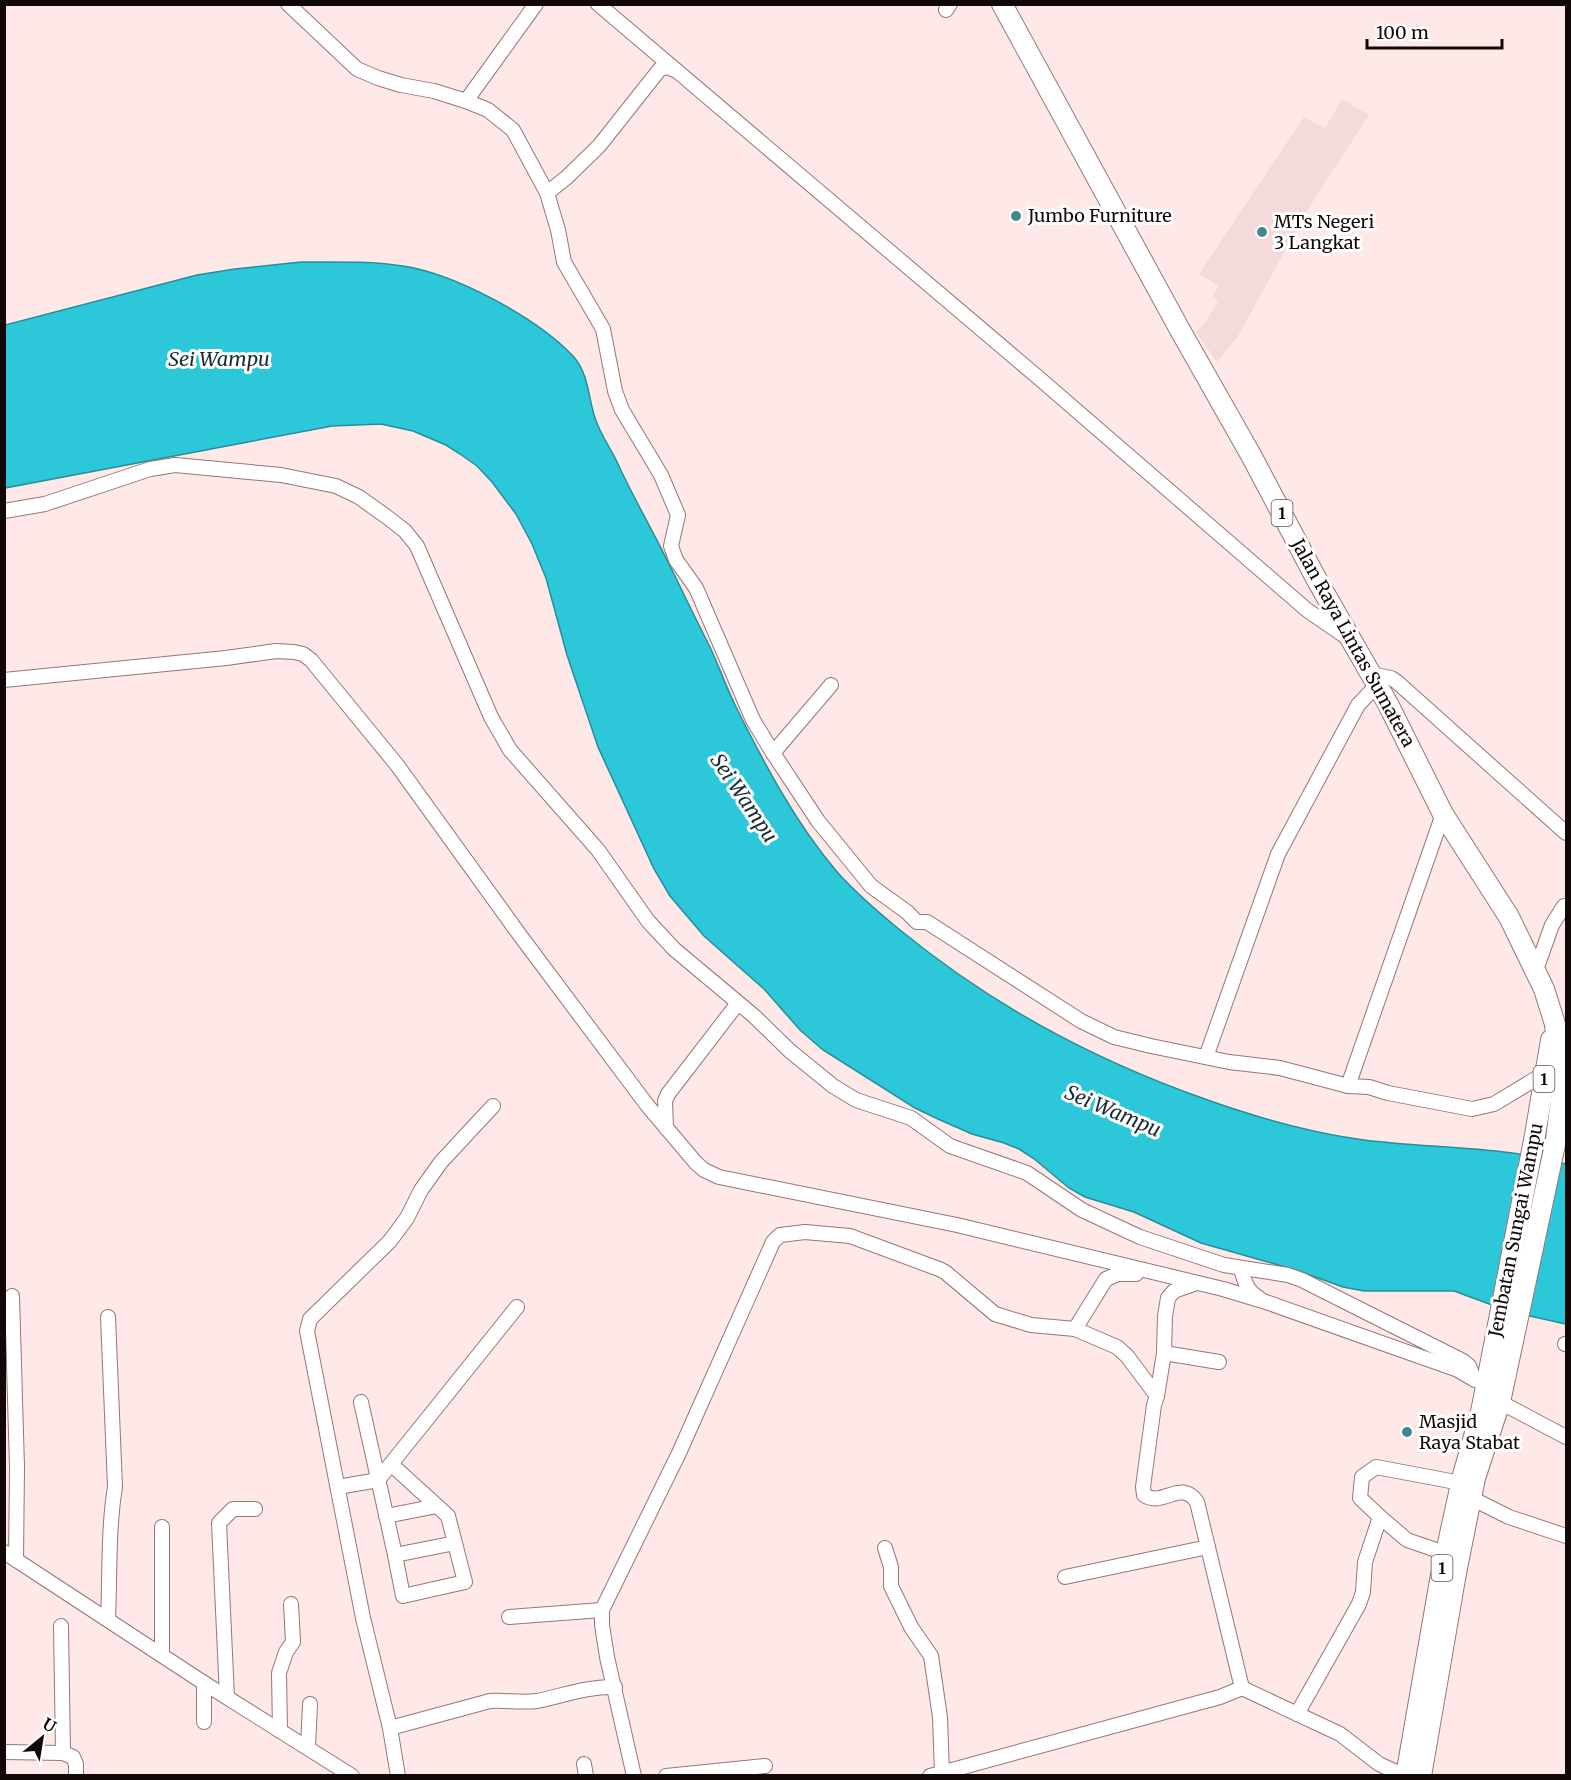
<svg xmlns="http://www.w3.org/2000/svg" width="1571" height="1780" viewBox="0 0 1571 1780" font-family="Merriweather,serif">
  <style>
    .built { fill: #f4dada }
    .water { fill: #2cc8d9; stroke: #248e9a; stroke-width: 1.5 }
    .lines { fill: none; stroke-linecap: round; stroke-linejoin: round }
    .minor-casing { stroke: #967676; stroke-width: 16 }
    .highway-casing { stroke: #967676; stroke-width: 22 }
    .minor { stroke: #fff; stroke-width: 14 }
    .highway { stroke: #fff; stroke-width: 20 }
    .poi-dot { fill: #418790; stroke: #fff; stroke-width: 2 }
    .labels { text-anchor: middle; stroke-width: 6; stroke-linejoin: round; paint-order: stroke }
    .shield { fill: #fff; stroke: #5a5252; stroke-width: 1.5 }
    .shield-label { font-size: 16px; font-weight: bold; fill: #130808 }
    .poi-label { font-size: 18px; fill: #130808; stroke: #fff; text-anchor: start }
    .street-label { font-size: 18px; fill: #130808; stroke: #fff }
    .water-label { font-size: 20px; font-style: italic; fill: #162e32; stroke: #fff }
  </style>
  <rect width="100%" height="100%" fill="#fee9e8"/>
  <polygon class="built" points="1342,99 1369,115 1308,209 1238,336 1217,362 1195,331 1203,326 1218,301 1213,296 1218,286 1199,274 1304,117 1325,128"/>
  <path class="water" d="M301 262C335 262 369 261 403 266 455 274 536 317 573 356 589 374 588 397 595 418 600 434 611 449 618 464 633 497 652 529 668 562 682 590 695 618 709 645 719 666 726 687 736 707 765 765 796 824 838 873 857 894 878 912 900 930 992 1005 1090 1058 1202 1098 1252 1116 1303 1131 1357 1139 1426 1149 1499 1145 1566 1164V1324L1511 1312 1454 1291H1364L1343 1287 1296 1270 1201 1243 1134 1212 1085 1197 1069 1188 1033 1158 1019 1149 1004 1143 972 1134 938 1119 915 1108 823 1050 800 1030 765 990 704 936 670 896 654 869 598 747 567 655 546 578 532 544 516 514 492 482 477 466 460 454 446 445 413 431 381 424 332 426 5 488V325L197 275 235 269Z"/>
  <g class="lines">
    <g class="minor-casing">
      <g id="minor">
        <polyline points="288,4 357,69 378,78 401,85 434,91 466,101 488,110 513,130 547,193 558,230 564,262 603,329 615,391 622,410 661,475 678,515 671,546 676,560 696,588 753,720 773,753"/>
        <polyline points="598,4 1040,379 1307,610 1349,639"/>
        <polyline points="946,10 950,4"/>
        <polyline points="466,101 536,4"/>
        <polyline points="547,193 566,178 599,146 660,69 666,67 677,71"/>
        <polyline points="4,511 45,504 150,469 175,465 281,475 336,486 359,497 387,517 405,531 417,546 491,717 510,750 598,850 648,921 674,949 754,1016 790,1051 833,1086 856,1100 911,1118 950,1146 1027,1173 1082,1210 1140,1237 1224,1265 1288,1275 1302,1280 1463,1361 1469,1366 1474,1379"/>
        <polyline points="1370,674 1391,678 1397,682 1566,833"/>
        <polyline points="4,680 226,658 276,651 294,652 303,654 311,660 397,765 519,934 647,1105 696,1163 704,1170 719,1177 957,1225 1223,1289 1266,1302 1458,1370 1475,1380"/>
        <polyline points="831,685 773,753 818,821 871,886 907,912 917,922 927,922 1081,1021 1114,1037 1151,1046 1229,1062 1280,1068 1348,1086 1369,1087 1388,1093 1472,1109 1494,1104 1550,1070"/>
        <polyline points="1536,970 1552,925 1564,906"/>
        <polyline points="1206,1057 1278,854 1358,705 1376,686"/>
        <polyline points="1348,1086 1443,814"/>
        <polyline points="666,1128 665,1101 668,1094 738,1003"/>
        <path d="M1241 1268C1244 1281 1247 1291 1259 1298"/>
        <polyline points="12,1296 17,1467 16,1560"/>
        <polyline points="1075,1329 1106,1279 1118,1274 1136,1274"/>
        <polyline points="1565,1344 1566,1344"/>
        <polyline points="1164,1353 1219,1362"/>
        <polyline points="1157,1396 1164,1353 1165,1316 1168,1298 1174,1291 1194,1284"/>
        <polyline points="361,1402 395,1555"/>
        <polyline points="1500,1402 1566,1437"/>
        <polyline points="391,1464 448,1516 465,1582 403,1596 395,1555 455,1543"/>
        <polyline points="338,1487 378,1480 517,1307"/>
        <polyline points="1471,1498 1509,1517 1566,1536"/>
        <polyline points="386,1516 437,1506"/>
        <polyline points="1379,1516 1407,1540 1445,1553"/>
        <polyline points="885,1548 891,1567 891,1586 911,1627 931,1656 940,1717 942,1773"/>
        <polyline points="4,1552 204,1683 352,1776"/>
        <polyline points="1065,1577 1208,1547"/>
        <polyline points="509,1617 602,1610"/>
        <path d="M108 1619C110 1576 108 1529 115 1487L108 1317"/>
        <polyline points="61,1626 63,1753"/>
        <polyline points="162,1655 162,1527"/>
        <polyline points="204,1683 204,1722"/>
        <polyline points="227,1697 219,1523 233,1509 255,1509"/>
        <polyline points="1297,1714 1359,1604 1363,1592 1365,1562 1379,1520 1379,1516 1360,1498 1362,1477 1376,1467 1461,1483"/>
        <path d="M390 1728 490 1701C506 1700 521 1703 537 1701 562 1696 588 1686 615 1687"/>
        <polyline points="280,1731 279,1673 286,1652 293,1642 291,1604"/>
        <polyline points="308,1747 310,1704"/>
        <polyline points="4,1752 63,1753 73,1757 76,1764 76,1776"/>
        <polyline points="584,1764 586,1776"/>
        <polyline points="398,1776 390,1728 363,1618 307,1331 310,1319 390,1241 407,1218 421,1190 441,1162 493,1106"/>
        <path d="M634 1776 607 1657 602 1625V1610L679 1453 773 1242 780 1235 805 1232 850 1236 939 1269 945 1272 995 1314 1031 1325 1075 1329 1117 1347 1127 1356 1157 1396 1154 1405 1143 1487 1144 1495C1163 1508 1181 1478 1197 1502L1242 1688"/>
        <polyline points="666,1776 765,1766"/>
        <polyline points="930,1776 1220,1697 1242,1688 1340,1734 1379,1764 1394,1771 1412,1775"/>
      </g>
    </g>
    <g class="highway-casing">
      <g id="highway">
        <polyline points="1002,4 1180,330 1252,457 1318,582 1388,704 1443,814 1509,917 1544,989 1555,1024 1562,1092 1556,1140 1500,1402 1475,1478 1456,1573 1421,1776"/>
        <polyline points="1406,1776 1441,1575 1463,1475 1481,1412 1535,1135 1551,1040"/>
      </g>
    </g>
    <use href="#minor" class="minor"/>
    <use href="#highway" class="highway"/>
  </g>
  <g class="poi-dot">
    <circle cx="1016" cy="216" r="6"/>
    <circle cx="1262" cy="232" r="6"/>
    <circle cx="1407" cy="1432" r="6"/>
  </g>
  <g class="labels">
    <g class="shield">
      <rect x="1271.5" y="500" width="21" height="26" rx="4.5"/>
      <rect x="1533.5" y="1066" width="21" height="26" rx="4.5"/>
      <rect x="1431.5" y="1555" width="21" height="26" rx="4.5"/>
    </g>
    <g class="shield-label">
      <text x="1282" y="519">1</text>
      <text x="1544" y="1085">1</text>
      <text x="1442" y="1574">1</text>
    </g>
    <g class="poi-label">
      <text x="1028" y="222">Jumbo Furniture</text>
      <text x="1274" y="228">MTs Negeri<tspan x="1274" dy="21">3 Langkat</tspan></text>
      <text x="1419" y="1428">Masjid<tspan x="1419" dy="21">Raya Stabat</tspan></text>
    </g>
    <g class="street-label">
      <text transform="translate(1353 643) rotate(61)" y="6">Jalan Raya Lintas Sumatera</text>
      <text transform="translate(1516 1230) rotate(-79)" y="6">Jembatan Sungai Wampu</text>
    </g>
    <g class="water-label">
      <text x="219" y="366">Sei Wampu</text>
      <text transform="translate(744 798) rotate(56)" y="7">Sei Wampu</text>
      <text transform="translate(1113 1111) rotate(23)" y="7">Sei Wampu</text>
    </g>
  </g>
  <rect width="1571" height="1780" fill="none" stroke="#130808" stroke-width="12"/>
  <g transform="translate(42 1738) rotate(30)" stroke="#ffffff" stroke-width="4.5" paint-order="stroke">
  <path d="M0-4.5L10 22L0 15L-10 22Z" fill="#130808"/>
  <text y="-9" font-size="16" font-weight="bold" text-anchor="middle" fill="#130808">U</text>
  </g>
  <path d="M1367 39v9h135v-9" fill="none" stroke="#130808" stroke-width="3"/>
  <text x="1376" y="39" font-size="18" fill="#130808" stroke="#ffffff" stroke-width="4.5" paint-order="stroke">100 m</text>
</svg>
